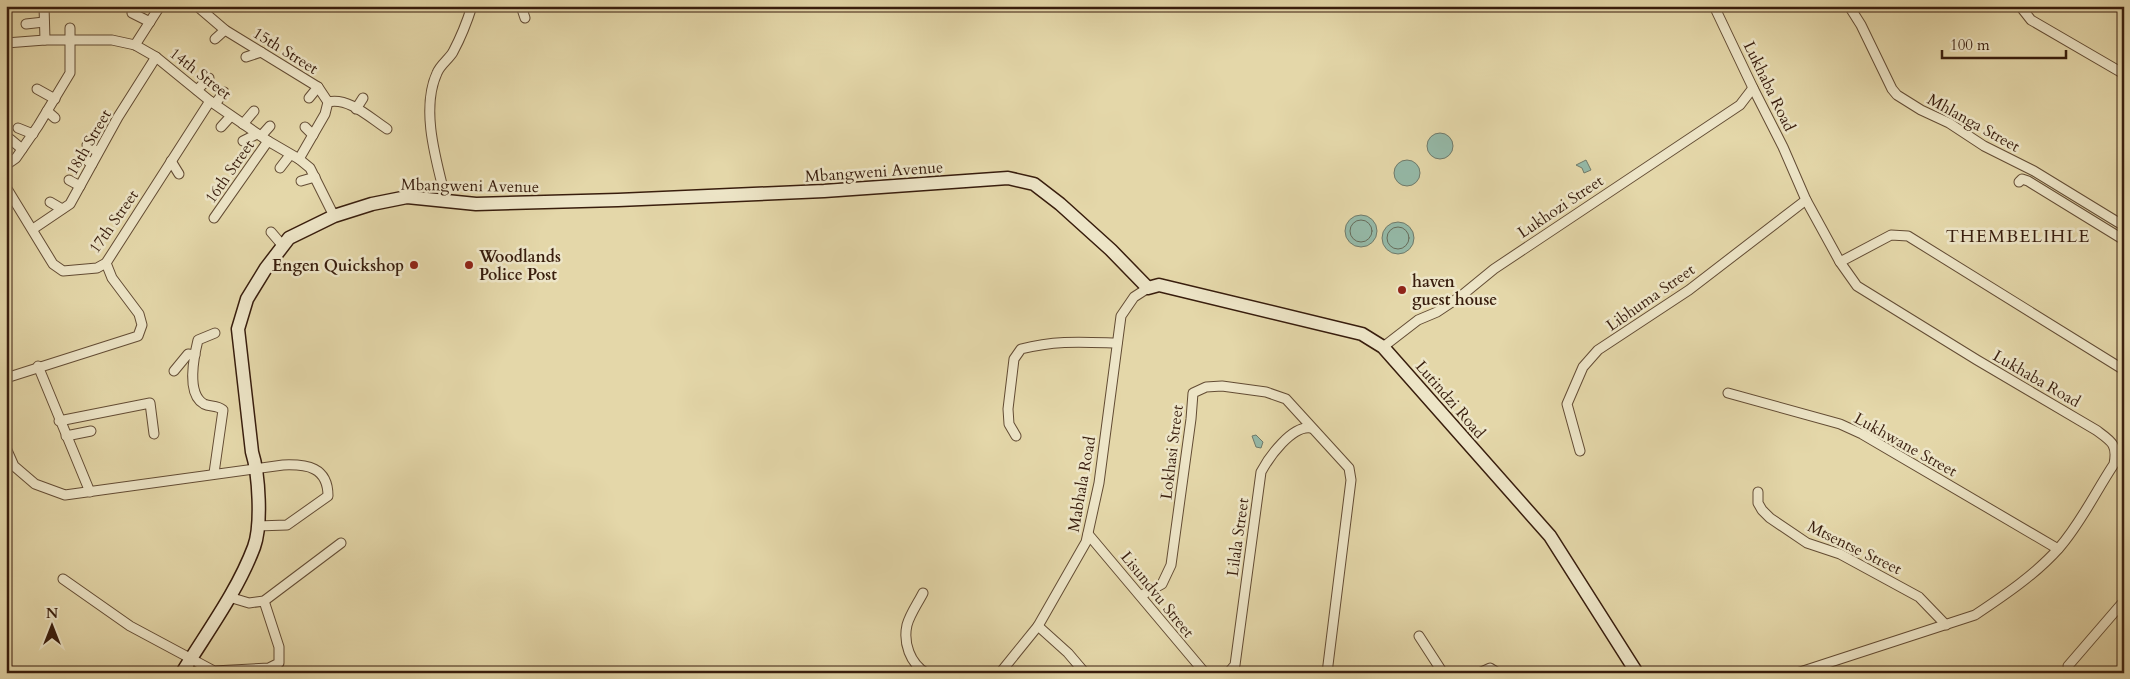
<svg xmlns="http://www.w3.org/2000/svg" width="2130" height="679" viewBox="0 0 2130 679" font-family="Cardo,serif">
  <style>
    .water { fill: #95baa9; stroke: #707b6b }
    .lines { fill: none; stroke-linecap: round; stroke-linejoin: round }
    .shore { stroke: #666c5b; stroke-width: 1 }
    .street-casing { stroke: #634c34; stroke-width: 11 }
    .secondary-casing { stroke: #381d0d; stroke-width: 15 }
    .street { stroke: #ede5c7; stroke-width: 9 }
    .secondary { stroke: #ede5c7; stroke-width: 12 }
    .poi-dot { fill: #8f2418; stroke: #ede5c7; stroke-width: 2 }
    .labels { text-anchor: middle; stroke-width: 5; stroke-linejoin: round; paint-order: stroke }
    .street-label { font-size: 16px; fill: #381d0d; stroke: #ede5c7 }
    .poi-label { font-size: 16px; font-weight: bold; fill: #381d0d; stroke: #ede5c7; text-anchor: start }
    .neighbourhood-label { font-size: 18px; letter-spacing: 1px; fill: #381d0d; stroke: #ede5c7 }
  </style>
  <rect width="100%" height="100%" fill="#e4d7a9"/>
  <filter id="stains"><feTurbulence type="fractalNoise" baseFrequency=".004" numOctaves="4"/><feColorMatrix values="0 0 0 0 .2 0 0 0 0 .09 0 0 0 0 .02 0 0 0 .5 -.17"/></filter>
  <radialGradient id="worn" r=".72"><stop offset=".6" stop-color="#630" stop-opacity="0"/><stop offset="1" stop-color="#630" stop-opacity=".3"/></radialGradient>
  <g class="water">
    <circle cx="1440" cy="146" r="13"/>
    <polygon points="1586,160 1591,170 1584,173 1582,168 1576,165"/>
    <circle cx="1407" cy="173" r="13"/>
    <circle cx="1361" cy="231" r="16"/>
    <circle cx="1398" cy="238" r="16"/>
    <polygon points="1256,435 1263,442 1261,448 1256,447 1252,436"/>
  </g>
  <g class="lines">
    <g class="shore">
      <circle cx="1361" cy="231" r="11"/>
      <circle cx="1398" cy="238" r="11"/>
    </g>
    <g class="street-casing">
      <g id="street">
        <polyline points="44,6 45,40"/>
        <polyline points="197,6 225,30 318,87 328,102 325,114 299,159"/>
        <polyline points="521,6 525,18"/>
        <path d="M1714 6 1753 88 1783 147 1806 200 1840 262 1857 286 1977 360 2096 430C2111 441 2118 444 2114 464 2096 491 2081 523 2059 548 2036 574 2005 595 1975 615L1797 673"/>
        <polyline points="1849,6 1861,25 1892,89 1897,95 1921,110 1949,123 1984,146 2034,171 2124,226"/>
        <polyline points="2020,6 2031,20 2124,74"/>
        <polyline points="132,13 150,22"/>
        <polyline points="26,24 44,22"/>
        <polyline points="215,39 225,30"/>
        <polyline points="6,43 45,40 112,40 135,45 156,57 210,101 268,141 299,159 310,168 334,216"/>
        <polyline points="135,45 160,6"/>
        <polyline points="246,57 261,52"/>
        <polyline points="37,89 55,99"/>
        <polyline points="197,90 209,78"/>
        <polyline points="309,98 318,87"/>
        <path d="M328 102C349 97 370 118 387 129"/>
        <polyline points="215,104 224,92"/>
        <polyline points="356,109 363,98"/>
        <polyline points="47,111 55,118"/>
        <polyline points="243,124 254,111"/>
        <polyline points="221,127 231,116"/>
        <polyline points="305,127 313,135"/>
        <polyline points="18,128 33,134"/>
        <polyline points="261,136 270,126"/>
        <polyline points="10,139 22,149"/>
        <polyline points="243,141 257,134"/>
        <polyline points="87,145 98,152"/>
        <polyline points="82,157 92,164"/>
        <polyline points="171,161 179,174"/>
        <polyline points="6,165 16,158 38,126 70,73 70,28"/>
        <polyline points="280,168 290,155"/>
        <polyline points="69,180 80,186"/>
        <polyline points="301,181 315,177"/>
        <polyline points="2019,182 2022,179 2028,181 2124,240"/>
        <polyline points="6,187 53,264 63,271 97,268 106,263 210,101"/>
        <path d="M446 200C437 163 420 110 437 73 440 65 449 59 453 52 461 37 467 22 472 6"/>
        <polyline points="50,202 62,209"/>
        <polyline points="214,218 268,141"/>
        <polyline points="33,229 70,204 118,117 156,57"/>
        <polyline points="271,232 283,246"/>
        <polyline points="1840,262 1891,235 1908,236 2124,370"/>
        <polyline points="1383,347 1418,320 1437,312 1461,296 1494,269 1740,105 1753,88"/>
        <polyline points="38,366 90,492"/>
        <polyline points="174,371 188,354 195,355"/>
        <polyline points="6,378 138,336 142,325 139,314 112,278 106,263"/>
        <polyline points="1728,393 1840,424 1862,434 2058,549"/>
        <polyline points="59,421 150,403 154,434"/>
        <polyline points="66,436 91,431"/>
        <path d="M1016 436 1009 424 1008 409 1014 359 1021 349C1056 340 1082 342 1117 343"/>
        <path d="M6 448 14 466 35 484 65 495 283 465C307 464 328 467 328 496L287 525 257 526"/>
        <polyline points="1580,451 1567,404 1583,367 1598,350 1689,290 1806,200"/>
        <path d="M214 473 223 410C217 405 210 407 204 404 186 394 194 356 198 340L215 333"/>
        <polyline points="1758,492 1758,503 1762,510 1770,518 1807,543 1840,554 1919,597 1946,625"/>
        <polyline points="1088,534 1205,673"/>
        <polyline points="63,579 130,626 214,671 269,668 279,663 279,647 264,601"/>
        <path d="M923 593C918 603 910 614 907 625 903 643 910 663 926 673"/>
        <polyline points="1142,595 1162,584 1171,565 1191,419 1193,393 1206,387 1222,386 1266,392 1286,399 1349,468 1351,480 1327,673"/>
        <polyline points="229,597 249,603 264,601 341,543"/>
        <polyline points="1038,626 1068,653 1085,673"/>
        <polyline points="1419,636 1443,673"/>
        <polyline points="2068,666 2124,601"/>
        <polyline points="6,672 12,673"/>
        <polyline points="1000,673 1038,626 1086,542 1099,483 1121,316 1134,297 1148,288"/>
        <path d="M1228 673 1235 665 1261 472C1269 457 1292 425 1311 428"/>
        <polyline points="1479,673 1490,668 1498,673"/>
      </g>
    </g>
    <g class="secondary-casing">
      <path id="secondary" d="M182 673C207 632 237 592 254 547 262 525 259 474 252 452L238 329 247 299 266 268 289 238 334 216 372 204 407 197 476 204 618 200 824 191 1008 178 1034 184 1060 204 1111 250 1148 288 1159 285 1362 334 1383 347 1550 536 1637 673"/>
    </g>
    <use href="#street" class="street"/>
    <use href="#secondary" class="secondary"/>
  </g>
  <g class="poi-dot">
    <circle cx="414" cy="265" r="5"/>
    <circle cx="469" cy="265" r="5"/>
    <circle cx="1402" cy="290" r="5"/>
  </g>
  <g class="labels">
    <g class="street-label">
      <text transform="translate(286 50) rotate(32)" y="6">15th Street</text>
      <text transform="translate(201 73) rotate(38)" y="6">14th Street</text>
      <text transform="translate(1770 86) rotate(64)" y="6">Lukhaba Road</text>
      <text transform="translate(1974 122) rotate(29)" y="6">Mhlanga Street</text>
      <text transform="translate(88 142) rotate(-60)" y="6">18th Street</text>
      <text transform="translate(229 171) rotate(-55)" y="6">16th Street</text>
      <text transform="translate(874 171) rotate(-4)" y="6">Mbangweni Avenue</text>
      <text transform="translate(470 185) rotate(1)" y="6">Mbangweni Avenue</text>
      <text transform="translate(1560 206) rotate(-34)" y="6">Lukhozi Street</text>
      <text transform="translate(113 221) rotate(-55)" y="6">17th Street</text>
      <text transform="translate(1650 297) rotate(-35)" y="6">Libhuma Street</text>
      <text transform="translate(2037 378) rotate(30)" y="6">Lukhaba Road</text>
      <text transform="translate(1451 399) rotate(49)" y="6">Lutindzi Road</text>
      <text transform="translate(1906 444) rotate(29)" y="6">Lukhwane Street</text>
      <text transform="translate(1171 452) rotate(-83)" y="6">Lokhasi Street</text>
      <text transform="translate(1081 484) rotate(-80)" y="6">Mabhala Road</text>
      <text transform="translate(1237 537) rotate(-82)" y="6">Lilala Street</text>
      <text transform="translate(1855 547) rotate(26)" y="6">Mtsentse Street</text>
      <text transform="translate(1158 594) rotate(51)" y="6">Lisundvu Street</text>
    </g>
    <g class="poi-label">
      <text x="479" y="262">Woodlands<tspan x="479" dy="18">Police Post</tspan></text>
      <text x="404" y="271" text-anchor="end">Engen Quickshop</text>
      <text x="1412" y="287">haven<tspan x="1412" dy="18">guest house</tspan></text>
    </g>
    <g class="neighbourhood-label">
      <text x="2018" y="242">THEMBELIHLE</text>
    </g>
  </g>
  <rect width="2130" height="679" fill="none" stroke="#e4d7a9" stroke-width="25"/>
  <rect x="8" y="8" width="2115" height="664" fill="none" stroke="#381d0d" stroke-width="2.5"/>
  <rect x="12" y="12" width="2105" height="654" fill="none" stroke="#381d0d"/>
  <g transform="translate(52 626)" stroke="#ede5c7" stroke-width="4" paint-order="stroke">
  <path d="M0-4L9 19L0 12L-9 19Z" fill="#381d0d"/>
  <text y="-8" font-size="14" font-weight="bold" text-anchor="middle" fill="#381d0d">N</text>
  </g>
  <path d="M1942 50v8h124v-8" fill="none" stroke="#381d0d" stroke-width="2.5"/>
  <text x="1950" y="50" font-size="15" fill="#381d0d" stroke="#ede5c7" stroke-width="4" paint-order="stroke">100 m</text>
  <rect width="100%" height="100%" filter="url(#stains)"/>
  <rect width="100%" height="100%" fill="url(#worn)"/>
</svg>
